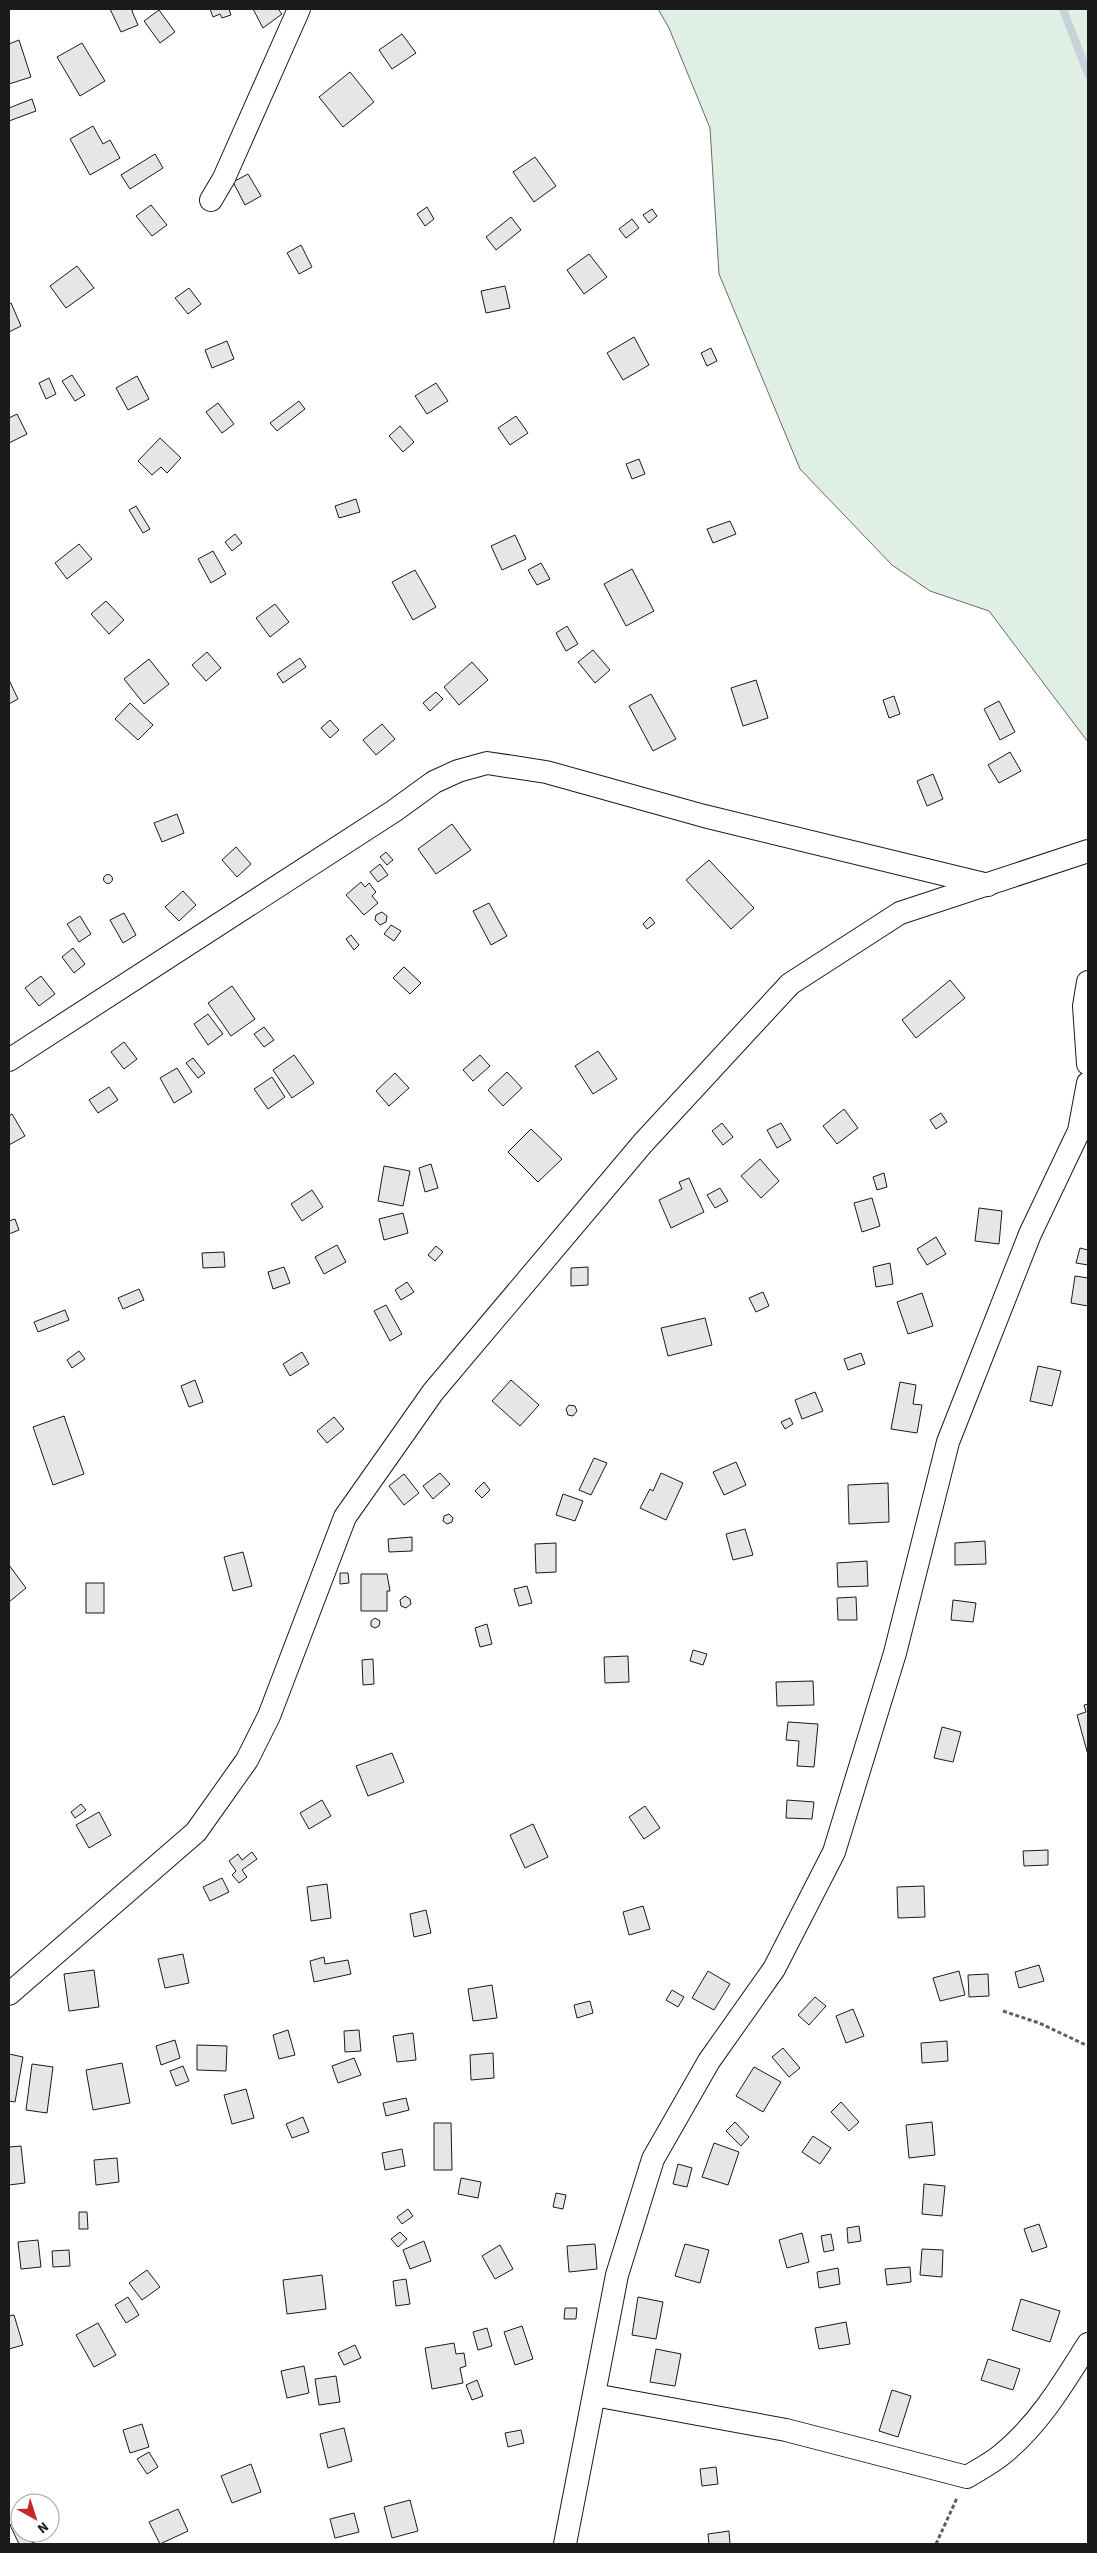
<svg xmlns="http://www.w3.org/2000/svg" width="1097" height="2553" viewBox="0 0 1097 2553" font-family="'Source Sans 3',sans-serif">
  <style>
    .green { fill: #e0efe3; stroke: #6a6a6a }
    .lines { fill: none; stroke-linecap: round; stroke-linejoin: round }
    .stream { stroke: #c6d2dc; stroke-width: 8 }
    .building { fill: #e6e6e6; stroke: #1a1a1a }
    .street-casing { stroke: #1a1a1a; stroke-width: 24 }
    .path { stroke: #5f5f5f; stroke-width: 3; stroke-dasharray: 4 2.5; stroke-linecap: butt }
    .street { stroke: #fff; stroke-width: 22 }
  </style>
  <rect width="100%" height="100%" fill="#fff"/>
  <polygon class="green" points="658,9 1088,9 1088,742 989,611 930,591 892,565 800,469 719,274 710,128 669,28"/>
  <g class="lines">
    <polyline class="stream" points="1063,9 1088,74"/>
  </g>
  <g class="building">
    <polygon points="110,9 133,9 132,11 138,25 121,32"/>
    <polygon points="210,9 229,9 231,15 222,18 220,14 213,17"/>
    <polygon points="253,9 278,9 282,14 263,28"/>
    <polygon points="159,10 175,32 160,43 144,21"/>
    <polygon points="402,34 416,53 392,69 379,50"/>
    <polygon points="19,40 31,77 9,84 9,44"/>
    <polygon points="82,43 105,81 80,96 57,57"/>
    <polygon points="350,72 374,102 343,127 319,97"/>
    <polygon points="32,99 36,111 9,121 9,108"/>
    <polygon points="93,126 103,144 110,140 120,158 90,175 70,139"/>
    <polygon points="155,154 163,168 130,189 121,175"/>
    <polygon points="535,157 556,186 534,202 513,172"/>
    <polygon points="248,174 261,196 245,205 233,182"/>
    <polygon points="151,205 167,225 152,236 136,216"/>
    <polygon points="427,207 434,219 425,226 417,214"/>
    <polygon points="652,209 657,216 649,223 643,215"/>
    <polygon points="511,217 521,230 496,250 486,237"/>
    <polygon points="632,219 639,228 626,238 619,229"/>
    <polygon points="301,245 312,267 299,274 287,253"/>
    <polygon points="589,254 607,277 584,294 567,270"/>
    <polygon points="77,266 94,288 66,308 50,286"/>
    <polygon points="505,286 510,308 486,313 481,291"/>
    <polygon points="189,288 201,304 188,314 175,298"/>
    <polygon points="11,303 21,326 9,332 9,304"/>
    <polygon points="634,337 649,365 623,380 607,353"/>
    <polygon points="227,341 234,359 212,368 205,350"/>
    <polygon points="711,348 717,361 707,366 701,353"/>
    <polygon points="72,375 85,395 75,401 62,381"/>
    <polygon points="137,376 149,399 128,410 116,388"/>
    <polygon points="49,378 56,394 46,399 39,383"/>
    <polygon points="436,383 448,401 427,414 415,396"/>
    <polygon points="299,401 305,409 277,431 270,423"/>
    <polygon points="218,403 234,424 222,433 206,412"/>
    <polygon points="17,414 27,434 9,443 9,418"/>
    <polygon points="516,416 528,433 510,445 498,428"/>
    <polygon points="400,426 414,442 403,452 389,436"/>
    <polygon points="160,438 181,458 167,473 161,467 152,475 138,461"/>
    <polygon points="639,459 645,474 632,479 626,464"/>
    <polygon points="356,499 360,512 339,518 335,506"/>
    <polygon points="136,506 150,529 143,533 129,510"/>
    <polygon points="730,521 736,534 713,543 707,529"/>
    <polygon points="235,534 242,543 232,551 225,542"/>
    <polygon points="515,535 526,559 502,570 491,546"/>
    <polygon points="79,544 92,559 67,579 55,563"/>
    <polygon points="213,551 226,574 211,583 198,559"/>
    <polygon points="541,563 550,579 537,585 528,570"/>
    <polygon points="632,569 654,611 626,626 604,584"/>
    <polygon points="415,570 436,607 413,620 392,582"/>
    <polygon points="106,601 124,620 109,634 91,614"/>
    <polygon points="275,604 289,622 270,637 256,618"/>
    <polygon points="567,626 578,644 566,651 556,633"/>
    <polygon points="593,650 610,670 595,683 578,662"/>
    <polygon points="207,652 221,668 206,681 192,665"/>
    <polygon points="300,658 306,667 283,683 277,674"/>
    <polygon points="149,659 169,684 144,704 124,679"/>
    <polygon points="472,662 488,680 459,705 444,687"/>
    <polygon points="9,680 18,699 9,704"/>
    <polygon points="756,680 768,718 743,726 731,688"/>
    <polygon points="436,692 443,699 430,711 423,703"/>
    <polygon points="651,694 676,739 653,751 629,706"/>
    <polygon points="894,696 900,714 889,718 883,700"/>
    <polygon points="999,701 1015,732 1000,740 984,709"/>
    <polygon points="130,703 153,725 138,740 115,719"/>
    <polygon points="330,720 339,730 330,738 321,728"/>
    <polygon points="382,724 395,739 376,755 363,740"/>
    <polygon points="1010,752 1021,771 999,783 988,765"/>
    <polygon points="933,774 943,799 927,806 917,781"/>
    <polygon points="177,814 184,833 162,842 154,823"/>
    <polygon points="452,824 471,850 436,874 418,849"/>
    <polygon points="236,847 251,864 237,877 222,860"/>
    <polygon points="386,852 393,860 387,865 380,857"/>
    <polygon points="709,860 754,908 731,929 686,880"/>
    <polygon points="380,864 388,875 378,882 370,872"/>
    <circle cx="108" cy="879" r="4.5"/>
    <polygon points="361,882 365,887 369,883 376,892 372,896 378,903 364,915 346,895"/>
    <polygon points="183,891 196,905 179,921 165,907"/>
    <polygon points="489,903 507,936 491,945 473,911"/>
    <polygon points="382,912 387,916 386,922 380,925 375,920 376,915"/>
    <polygon points="124,913 136,935 123,943 110,920"/>
    <polygon points="80,916 91,934 79,942 67,924"/>
    <polygon points="650,917 655,923 647,929 643,924"/>
    <polygon points="391,925 401,931 394,941 384,934"/>
    <polygon points="351,935 359,945 354,950 346,939"/>
    <polygon points="73,948 85,964 74,973 62,957"/>
    <polygon points="404,967 421,983 410,994 393,978"/>
    <polygon points="41,976 55,994 39,1006 25,988"/>
    <polygon points="950,980 965,998 916,1038 902,1020"/>
    <polygon points="232,986 255,1019 231,1036 208,1003"/>
    <polygon points="208,1014 223,1034 208,1045 194,1024"/>
    <polygon points="264,1027 274,1040 264,1047 254,1034"/>
    <polygon points="124,1042 137,1059 124,1069 111,1052"/>
    <polygon points="598,1051 617,1079 593,1094 575,1066"/>
    <polygon points="294,1055 314,1083 292,1098 273,1070"/>
    <polygon points="480,1055 490,1066 473,1081 463,1070"/>
    <polygon points="193,1058 205,1073 198,1078 186,1063"/>
    <polygon points="177,1068 192,1092 174,1103 160,1078"/>
    <polygon points="507,1072 522,1088 503,1106 488,1090"/>
    <polygon points="395,1073 409,1088 389,1106 376,1091"/>
    <polygon points="272,1077 285,1097 268,1109 254,1089"/>
    <polygon points="109,1087 118,1100 98,1113 89,1100"/>
    <polygon points="844,1109 858,1128 837,1144 823,1126"/>
    <polygon points="941,1113 947,1122 936,1129 930,1120"/>
    <polygon points="12,1114 25,1136 9,1145 9,1116"/>
    <polygon points="722,1123 733,1137 723,1145 712,1131"/>
    <polygon points="781,1123 791,1140 777,1148 767,1130"/>
    <polygon points="531,1129 562,1159 538,1182 508,1152"/>
    <polygon points="760,1159 779,1181 761,1198 741,1176"/>
    <polygon points="431,1164 438,1188 425,1192 419,1168"/>
    <polygon points="384,1166 410,1171 403,1206 378,1201"/>
    <polygon points="884,1173 887,1187 877,1190 873,1177"/>
    <polygon points="689,1178 704,1212 671,1228 659,1200 682,1189 679,1182"/>
    <polygon points="720,1188 728,1201 715,1208 707,1195"/>
    <polygon points="312,1190 323,1207 302,1221 291,1204"/>
    <polygon points="872,1198 880,1226 862,1232 854,1203"/>
    <polygon points="979,1208 1002,1211 999,1244 975,1241"/>
    <polygon points="403,1213 408,1233 384,1240 379,1219"/>
    <polygon points="15,1219 19,1230 9,1234 9,1221"/>
    <polygon points="936,1237 946,1254 927,1265 917,1249"/>
    <polygon points="337,1245 346,1262 324,1274 315,1257"/>
    <polygon points="436,1246 443,1252 435,1261 428,1255"/>
    <polygon points="1080,1248 1088,1250 1088,1265 1076,1263"/>
    <polygon points="224,1252 225,1267 203,1268 202,1253"/>
    <polygon points="890,1263 893,1284 876,1287 873,1267"/>
    <polygon points="284,1267 290,1283 273,1289 268,1272"/>
    <polygon points="588,1267 588,1285 571,1286 571,1268"/>
    <polygon points="1075,1276 1088,1278 1088,1306 1071,1303"/>
    <polygon points="407,1282 414,1292 401,1300 395,1290"/>
    <polygon points="139,1289 144,1300 123,1309 118,1298"/>
    <polygon points="763,1292 769,1306 756,1312 749,1298"/>
    <polygon points="922,1293 933,1326 908,1334 897,1302"/>
    <polygon points="386,1305 402,1334 390,1341 374,1311"/>
    <polygon points="65,1310 69,1320 38,1332 34,1322"/>
    <polygon points="705,1318 712,1345 668,1356 661,1328"/>
    <polygon points="79,1351 85,1359 72,1368 67,1360"/>
    <polygon points="302,1352 309,1364 290,1376 283,1364"/>
    <polygon points="861,1353 865,1364 848,1370 844,1359"/>
    <polygon points="1038,1366 1061,1371 1052,1406 1030,1401"/>
    <polygon points="195,1380 203,1402 189,1407 181,1386"/>
    <polygon points="511,1380 539,1405 520,1426 492,1401"/>
    <polygon points="900,1382 916,1385 913,1404 922,1405 917,1433 891,1429"/>
    <polygon points="815,1392 823,1411 802,1419 795,1400"/>
    <polygon points="569,1405 575,1406 577,1411 573,1416 568,1415 566,1409"/>
    <polygon points="64,1416 84,1474 53,1485 33,1427"/>
    <polygon points="334,1417 344,1429 327,1443 317,1431"/>
    <polygon points="790,1418 793,1424 785,1429 781,1422"/>
    <polygon points="594,1458 607,1463 591,1495 579,1490"/>
    <polygon points="736,1462 746,1485 724,1495 713,1472"/>
    <polygon points="440,1473 450,1484 433,1499 423,1486"/>
    <polygon points="661,1473 683,1483 666,1520 640,1508 650,1489 653,1491"/>
    <polygon points="404,1474 419,1493 404,1505 389,1486"/>
    <polygon points="484,1482 490,1490 482,1498 475,1491"/>
    <polygon points="888,1483 889,1522 849,1524 848,1485"/>
    <polygon points="563,1494 583,1501 575,1521 556,1515"/>
    <polygon points="449,1514 453,1518 452,1522 447,1524 443,1521 444,1516"/>
    <polygon points="745,1529 753,1555 733,1560 726,1534"/>
    <polygon points="412,1537 412,1551 389,1552 388,1539"/>
    <polygon points="985,1541 986,1564 955,1565 955,1543"/>
    <polygon points="556,1543 556,1572 536,1573 535,1544"/>
    <polygon points="243,1552 252,1586 233,1591 224,1557"/>
    <polygon points="867,1561 868,1586 838,1587 837,1563"/>
    <polygon points="9,1565 26,1588 9,1602"/>
    <polygon points="340,1573 348,1573 349,1583 340,1584"/>
    <polygon points="361,1574 387,1574 390,1591 387,1591 387,1611 361,1611"/>
    <rect x="86" y="1583" width="18" height="30"/>
    <polygon points="527,1586 532,1603 519,1606 514,1589"/>
    <polygon points="405,1596 410,1599 411,1604 406,1608 401,1606 400,1600"/>
    <polygon points="856,1597 857,1620 838,1620 837,1598"/>
    <polygon points="953,1600 976,1603 973,1622 951,1620"/>
    <polygon points="375,1618 380,1621 379,1626 375,1628 371,1626 371,1621"/>
    <polygon points="487,1624 492,1644 480,1647 475,1628"/>
    <polygon points="693,1650 707,1654 703,1665 690,1661"/>
    <polygon points="628,1656 629,1682 605,1683 604,1657"/>
    <polygon points="373,1659 374,1684 363,1685 362,1660"/>
    <polygon points="813,1681 814,1705 777,1706 776,1682"/>
    <polygon points="1088,1704 1088,1755 1077,1715 1086,1712 1084,1705"/>
    <polygon points="788,1722 818,1724 814,1767 797,1766 799,1741 786,1740"/>
    <polygon points="942,1727 961,1732 953,1762 934,1758"/>
    <polygon points="392,1753 404,1782 368,1796 356,1766"/>
    <polygon points="322,1800 331,1816 309,1829 300,1813"/>
    <polygon points="787,1800 814,1802 812,1819 786,1818"/>
    <polygon points="81,1804 86,1810 75,1818 71,1812"/>
    <polygon points="645,1806 660,1828 644,1839 629,1817"/>
    <polygon points="99,1812 111,1835 89,1848 76,1825"/>
    <polygon points="533,1824 548,1857 525,1868 510,1835"/>
    <polygon points="1048,1850 1048,1865 1024,1866 1023,1851"/>
    <polygon points="252,1852 257,1859 242,1870 247,1877 239,1883 232,1875 236,1871 229,1861 238,1854 242,1860"/>
    <polygon points="222,1878 229,1892 210,1901 203,1887"/>
    <polygon points="327,1884 331,1918 311,1921 307,1887"/>
    <polygon points="924,1886 925,1917 898,1918 897,1887"/>
    <polygon points="643,1906 650,1929 629,1935 623,1912"/>
    <polygon points="426,1910 431,1933 414,1937 410,1914"/>
    <polygon points="183,1954 189,1983 165,1988 158,1959"/>
    <polygon points="324,1957 325,1964 348,1960 351,1974 314,1982 310,1961"/>
    <polygon points="1039,1965 1044,1981 1019,1988 1015,1972"/>
    <polygon points="94,1970 99,2007 69,2011 64,1974"/>
    <polygon points="708,1971 730,1984 714,2010 692,1998"/>
    <polygon points="959,1971 965,1995 940,2001 933,1978"/>
    <polygon points="988,1974 989,1996 969,1997 968,1975"/>
    <polygon points="492,1985 497,2018 473,2021 468,1989"/>
    <polygon points="672,1990 684,1997 678,2007 666,2000"/>
    <polygon points="815,1997 826,2006 809,2025 798,2015"/>
    <polygon points="590,2001 593,2013 577,2018 574,2005"/>
    <polygon points="853,2009 864,2036 846,2043 836,2016"/>
    <polygon points="288,2030 295,2055 279,2059 273,2035"/>
    <polygon points="359,2030 361,2051 345,2052 344,2031"/>
    <polygon points="413,2033 416,2060 397,2062 393,2036"/>
    <polygon points="175,2040 180,2058 161,2065 156,2046"/>
    <polygon points="947,2041 948,2061 922,2063 921,2043"/>
    <polygon points="197,2045 227,2046 226,2071 197,2070"/>
    <polygon points="783,2048 800,2068 789,2077 772,2057"/>
    <polygon points="493,2053 494,2078 471,2080 470,2055"/>
    <polygon points="9,2054 23,2057 15,2102 9,2101"/>
    <polygon points="354,2058 361,2075 338,2083 332,2066"/>
    <polygon points="122,2063 130,2103 93,2110 86,2070"/>
    <polygon points="32,2064 53,2067 47,2113 26,2110"/>
    <polygon points="183,2066 189,2081 176,2086 170,2071"/>
    <polygon points="754,2067 781,2082 763,2112 736,2096"/>
    <polygon points="246,2089 254,2118 232,2124 224,2095"/>
    <polygon points="406,2098 409,2110 386,2116 383,2103"/>
    <polygon points="841,2102 859,2122 849,2131 831,2112"/>
    <polygon points="303,2117 309,2132 292,2138 286,2124"/>
    <polygon points="735,2122 749,2137 741,2146 726,2131"/>
    <polygon points="932,2122 935,2155 909,2158 906,2125"/>
    <polygon points="434,2123 451,2123 452,2170 434,2170"/>
    <polygon points="813,2136 831,2148 820,2164 802,2152"/>
    <polygon points="714,2143 739,2152 728,2185 702,2177"/>
    <polygon points="21,2146 25,2183 9,2185 9,2147"/>
    <polygon points="402,2149 405,2166 385,2170 382,2153"/>
    <polygon points="117,2158 119,2182 96,2185 94,2160"/>
    <polygon points="678,2164 692,2168 687,2187 673,2184"/>
    <polygon points="461,2178 481,2182 478,2198 458,2194"/>
    <polygon points="924,2184 945,2186 942,2216 922,2214"/>
    <polygon points="556,2193 566,2195 563,2209 553,2207"/>
    <polygon points="408,2209 413,2216 402,2224 397,2217"/>
    <polygon points="79,2212 87,2212 88,2229 79,2229"/>
    <polygon points="1039,2224 1047,2247 1032,2252 1024,2229"/>
    <polygon points="859,2226 861,2241 848,2243 847,2228"/>
    <polygon points="400,2232 407,2239 398,2247 391,2239"/>
    <polygon points="802,2233 809,2262 787,2268 779,2240"/>
    <polygon points="831,2234 834,2250 824,2252 821,2236"/>
    <polygon points="38,2240 41,2267 21,2269 18,2242"/>
    <polygon points="424,2241 431,2261 410,2269 403,2250"/>
    <polygon points="595,2244 597,2269 569,2272 567,2246"/>
    <polygon points="685,2244 709,2250 700,2283 675,2276"/>
    <polygon points="500,2245 513,2269 495,2279 482,2256"/>
    <polygon points="922,2249 943,2250 942,2277 920,2275"/>
    <polygon points="69,2250 70,2266 53,2267 52,2251"/>
    <polygon points="910,2267 911,2282 887,2285 885,2269"/>
    <polygon points="838,2268 840,2284 819,2288 817,2272"/>
    <polygon points="147,2270 160,2287 142,2300 129,2283"/>
    <polygon points="322,2275 326,2309 287,2314 283,2280"/>
    <polygon points="406,2279 410,2304 396,2306 393,2281"/>
    <polygon points="128,2297 139,2315 126,2323 115,2305"/>
    <polygon points="638,2297 663,2302 656,2339 632,2335"/>
    <polygon points="1021,2299 1060,2311 1050,2342 1012,2330"/>
    <polygon points="565,2308 577,2308 576,2319 564,2319"/>
    <polygon points="14,2315 23,2345 9,2349 9,2316"/>
    <polygon points="846,2322 850,2344 819,2349 815,2328"/>
    <polygon points="98,2323 116,2355 94,2367 76,2335"/>
    <polygon points="522,2326 533,2359 515,2365 504,2332"/>
    <polygon points="487,2328 492,2346 478,2350 473,2332"/>
    <polygon points="454,2343 456,2354 464,2353 466,2366 460,2368 463,2383 432,2389 425,2348"/>
    <polygon points="355,2345 361,2358 344,2365 338,2353"/>
    <polygon points="656,2349 681,2354 675,2386 650,2382"/>
    <polygon points="988,2359 1020,2369 1013,2390 981,2380"/>
    <polygon points="304,2366 309,2393 287,2398 281,2371"/>
    <polygon points="336,2376 340,2402 319,2405 315,2379"/>
    <polygon points="477,2380 483,2396 472,2400 466,2385"/>
    <polygon points="892,2390 911,2396 898,2437 879,2431"/>
    <polygon points="142,2424 149,2447 130,2453 123,2430"/>
    <polygon points="344,2428 352,2461 328,2468 320,2434"/>
    <polygon points="521,2430 524,2443 508,2447 505,2433"/>
    <polygon points="149,2452 158,2467 147,2474 137,2459"/>
    <polygon points="251,2464 261,2492 232,2503 221,2476"/>
    <polygon points="716,2467 718,2484 702,2486 700,2469"/>
    <polygon points="410,2500 418,2531 392,2538 384,2507"/>
    <polygon points="178,2509 188,2531 160,2544 149,2522"/>
    <polygon points="354,2513 359,2532 335,2538 330,2519"/>
    <polygon points="20,2521 20,2533 39,2533 42,2538 30,2544 19,2544 10,2525"/>
    <polygon points="729,2531 730,2544 709,2544 708,2534"/>
  </g>
  <g class="lines">
    <g class="street-casing">
      <g id="street">
        <polyline points="211,200 224,178 299,9"/>
        <polyline points="1088,982 1084,1006 1088,1064"/>
        <polyline points="9,1060 394,811 434,782 458,771 487,763 546,772 704,816 988,885"/>
        <polyline points="9,1994 196,1832 247,1760 269,1716 345,1517 433,1392 643,1143 790,984 900,913 1088,851"/>
        <path d="M594 2395 786 2430 967 2477C978 2470 990 2464 1000 2456 1038 2426 1063 2384 1088 2344"/>
        <polyline points="565,2544 617,2275 653,2159 709,2061 774,1969 834,1852 895,1653 948,1442 1030,1234 1079,1131 1088,1083"/>
      </g>
    </g>
    <g class="path">
      <polyline points="1003,2011 1039,2023 1088,2046"/>
      <polyline points="936,2544 957,2498"/>
    </g>
    <use href="#street" class="street"/>
  </g>
  <rect width="1097" height="2553" fill="none" stroke="#1a1a1a" stroke-width="20"/>
  <g transform="translate(35 2518) rotate(141)"><circle r="24" fill="#ffffff" stroke="#a3a3a3"/>
  <path d="M0-4L9 19L0 12L-9 19Z" fill="#c62828"/>
  <text y="-8" font-size="14" font-weight="bold" text-anchor="middle" fill="#1a1a1a">N</text>
  </g>
</svg>
